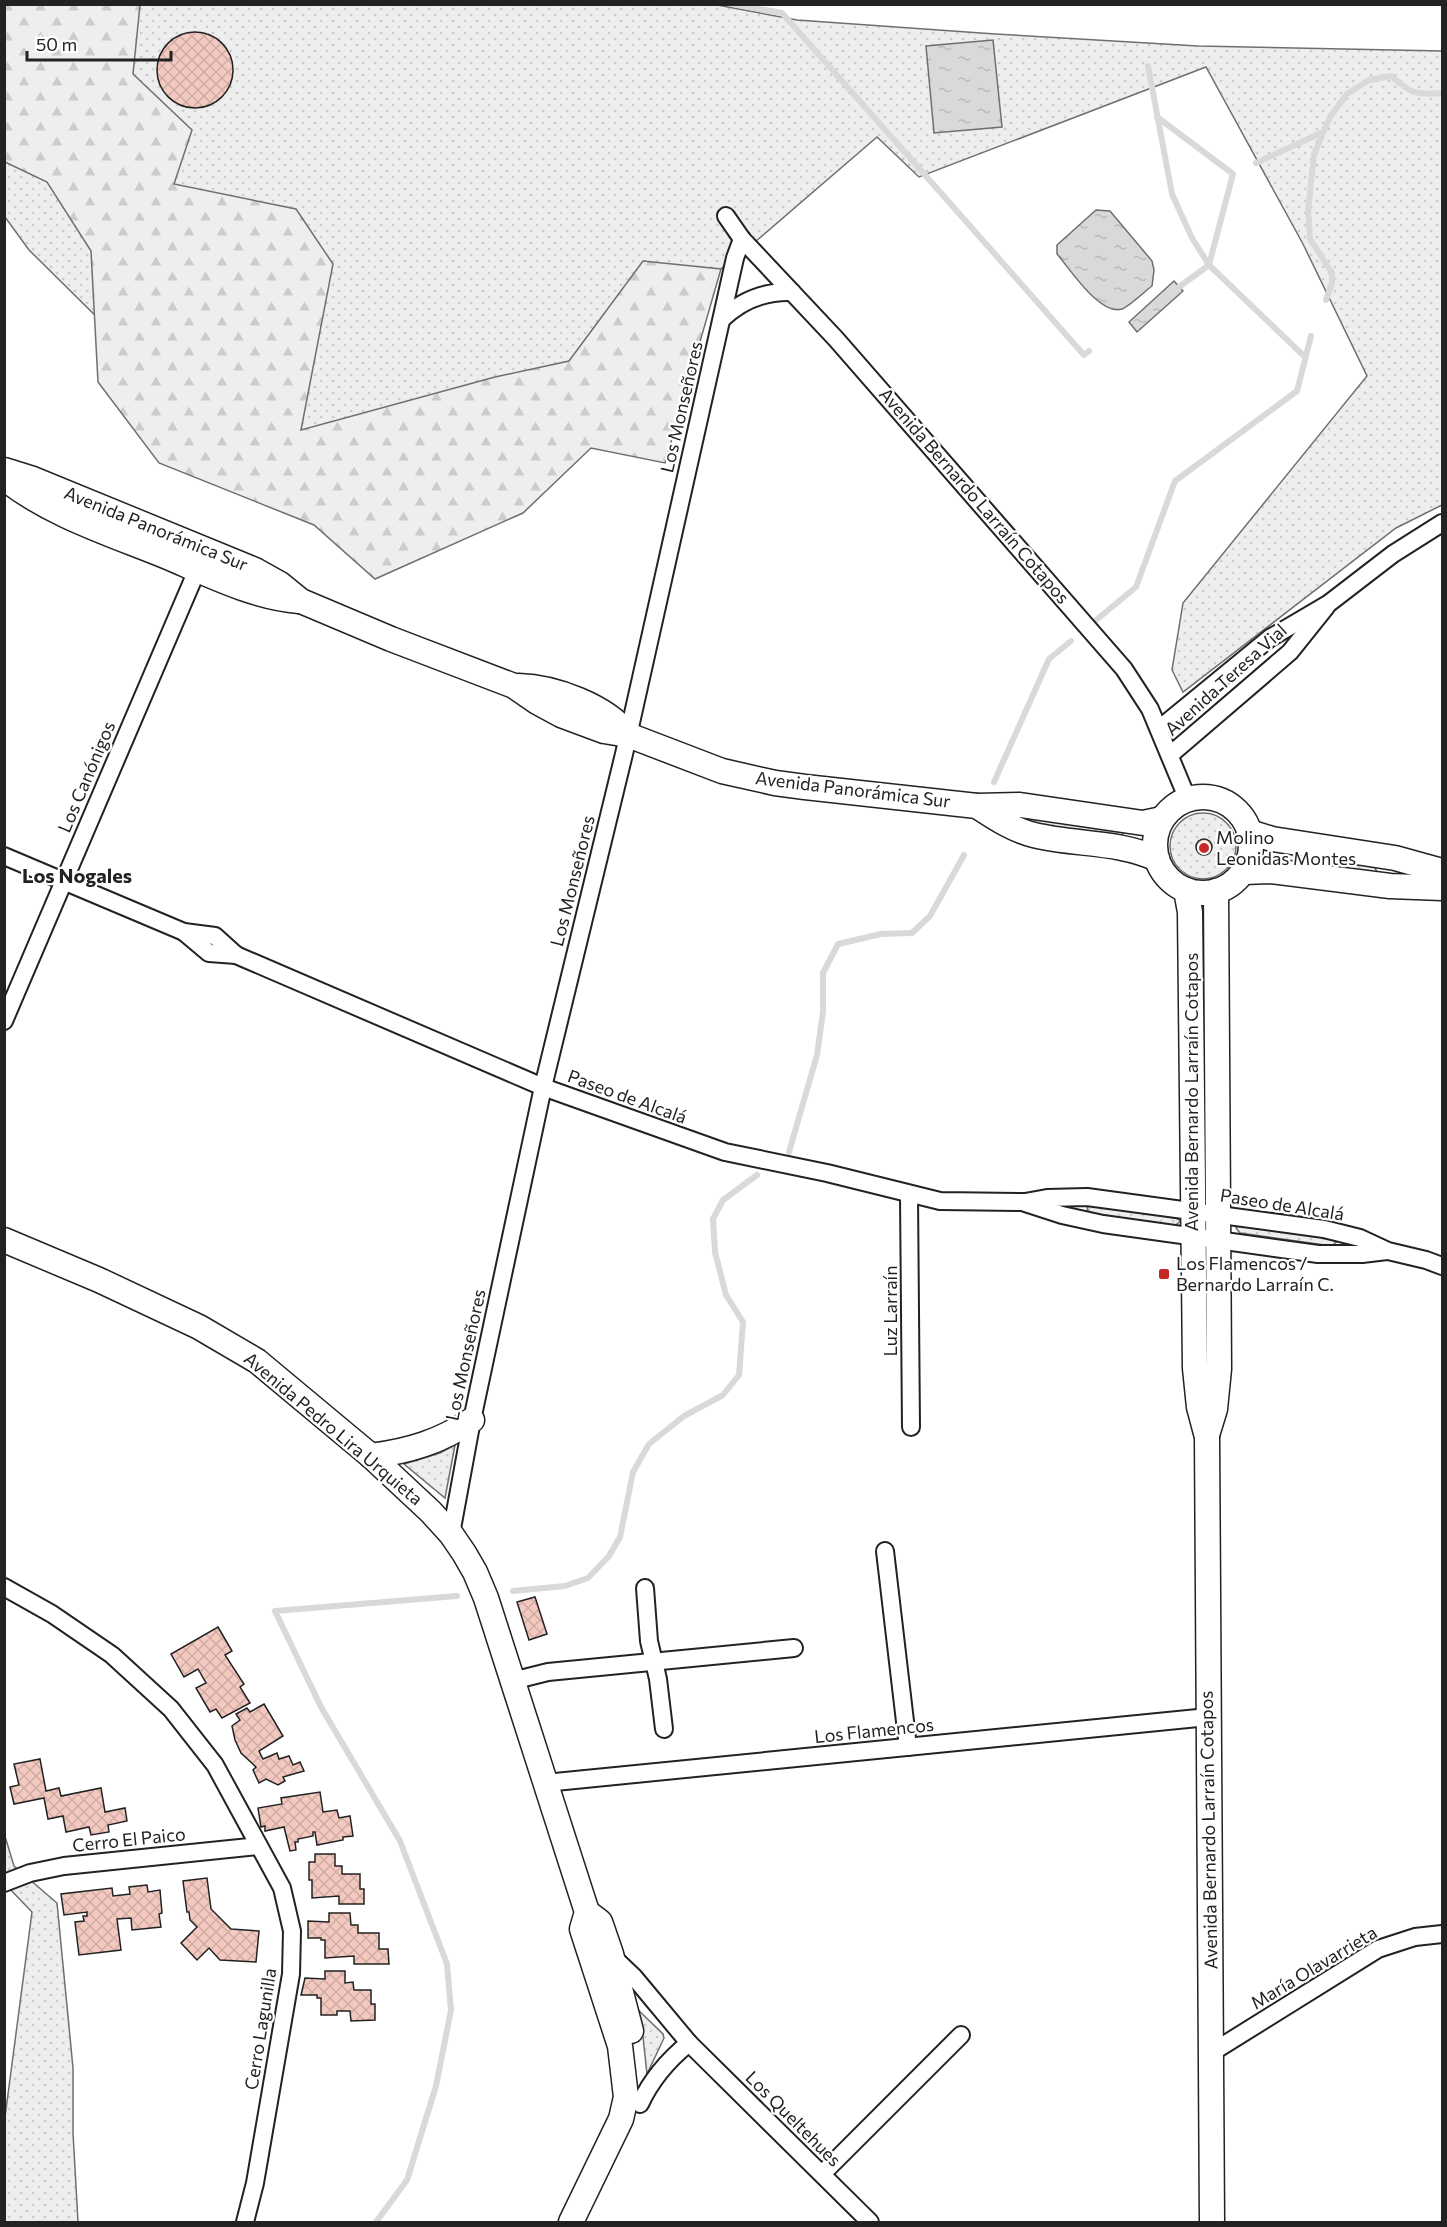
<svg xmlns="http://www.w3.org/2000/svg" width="1447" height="2227" viewBox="0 0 1447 2227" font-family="Commissioner,sans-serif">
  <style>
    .grass { fill: url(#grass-dots); stroke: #6f6f6f; stroke-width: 1.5 }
    .forest { fill: url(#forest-firs); stroke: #6f6f6f; stroke-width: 1.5 }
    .water { fill: url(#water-ripples); stroke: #6f6f6f; stroke-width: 1.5 }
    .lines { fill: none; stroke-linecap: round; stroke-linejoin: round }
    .stream { stroke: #d9d9d9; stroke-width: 6 }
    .building { fill: url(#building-cross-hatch); stroke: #222; stroke-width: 1.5 }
    .street-casing { stroke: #222; stroke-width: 20 }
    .secondary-casing { stroke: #222; stroke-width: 27 }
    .street { stroke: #fff; stroke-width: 16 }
    .secondary { stroke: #fff; stroke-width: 24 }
    .poi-dot { fill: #c62828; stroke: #fff; stroke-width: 2 }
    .labels { text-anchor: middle; stroke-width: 4.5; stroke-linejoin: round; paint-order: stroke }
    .street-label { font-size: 18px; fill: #222; stroke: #fff }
    .poi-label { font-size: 18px; fill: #222; stroke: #fff; text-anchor: start }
    .neighbourhood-label { font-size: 20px; font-weight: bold; fill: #222; stroke: #fff }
  </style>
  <defs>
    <pattern id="grass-dots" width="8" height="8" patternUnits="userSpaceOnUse" patternTransform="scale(1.5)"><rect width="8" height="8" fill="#eee"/><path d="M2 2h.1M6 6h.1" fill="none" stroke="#ccc" stroke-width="1.8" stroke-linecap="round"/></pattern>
    <pattern id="forest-firs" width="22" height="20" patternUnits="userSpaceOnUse" patternTransform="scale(1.5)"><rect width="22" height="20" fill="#eee"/><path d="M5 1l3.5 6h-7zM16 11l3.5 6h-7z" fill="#ccc"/></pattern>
    <pattern id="water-ripples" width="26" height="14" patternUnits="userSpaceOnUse" patternTransform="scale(1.5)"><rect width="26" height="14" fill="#d9d9d9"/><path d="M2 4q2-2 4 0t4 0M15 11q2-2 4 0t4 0" fill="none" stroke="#bababa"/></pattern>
    <pattern id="building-cross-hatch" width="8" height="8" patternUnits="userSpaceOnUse" patternTransform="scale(1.5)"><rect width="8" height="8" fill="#f3c9c0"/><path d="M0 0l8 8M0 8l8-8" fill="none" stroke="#d0aca5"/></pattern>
  </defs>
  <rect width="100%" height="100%" fill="#fff"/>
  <g class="grass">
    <polygon points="712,4 797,20 995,34 1198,46 1442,51 1442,505 1396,528 1183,692 1172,670 1183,603 1367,376 1303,244 1206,67 919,177 877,137 755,242 574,385 461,476 188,407 29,250 5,217 4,5"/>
    <circle cx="1203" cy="846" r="33"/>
    <polygon points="1046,817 1119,828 1123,833 1121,840 1050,832 1022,820"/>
    <polygon points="1289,853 1374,866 1377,872 1373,876 1286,863 1284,857"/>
    <polygon points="1203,927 1206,932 1209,1341 1206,1342 1201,932"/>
    <polygon points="1090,1205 1176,1218 1181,1221 1174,1226 1089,1213 1087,1208"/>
    <polygon points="1239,1226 1334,1238 1336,1242 1332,1246 1240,1233 1236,1228"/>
    <polygon points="455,1445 445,1498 404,1464 440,1453"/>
    <polygon points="4,1833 14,1866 57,1903 73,2068 73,2133 78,2222 5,2222 5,2117 32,1912 5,1884"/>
    <polygon points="632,2004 663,2034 664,2038 647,2074 643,2037"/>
  </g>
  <polygon class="forest" points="5,4 140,5 133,74 192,130 174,184 296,209 333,264 301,430 495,377 569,361 643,261 721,269 665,463 591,448 523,513 375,579 314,525 159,463 98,382 91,251 47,182 5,162"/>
  <g class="water">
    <polygon points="993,40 1002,127 934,133 926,46"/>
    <path d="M1096 210 1110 211 1152 261 1154 270 1152 286C1145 291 1130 306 1122 309 1100 316 1070 269 1057 254V245Z"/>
    <polygon points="1174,281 1183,291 1137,332 1129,322"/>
  </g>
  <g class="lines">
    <g class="stream">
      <polyline points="733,4 782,13 1084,355 1089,351"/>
      <polyline points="1148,66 1172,194 1192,238 1209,265 1305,357"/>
      <polyline points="1157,117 1233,174 1209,265 1179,287"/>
      <polyline points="1256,163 1323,132"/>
      <path d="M1326 300 1332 283V273L1310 239 1308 211 1314 154 1330 117 1347 94 1369 80 1391 76C1412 94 1415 95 1442 93"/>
      <polyline points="1095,621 1136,587 1175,481 1297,391 1311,336"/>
      <polyline points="994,782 1049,659 1071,641"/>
      <polyline points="789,1152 817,1055 823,1012 823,973 838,944 881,934 912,933 930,916 964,855"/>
      <polyline points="513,1591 565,1586 588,1578 609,1556 620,1537 633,1472 649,1444 684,1416 723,1395 739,1375 743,1322 726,1295 715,1252 713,1219 723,1200 757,1175"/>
      <polyline points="376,2222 407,2180 436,2086 451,2010 447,1964 400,1841 321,1707 275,1611 457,1596"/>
    </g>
  </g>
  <g class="building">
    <circle cx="195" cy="70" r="38"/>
    <circle cx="1204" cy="847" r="8"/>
    <polygon points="535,1597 547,1634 529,1640 517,1602"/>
    <polygon points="218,1627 232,1651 225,1655 244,1684 240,1687 250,1703 222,1718 216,1709 210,1712 196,1688 206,1683 198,1669 184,1677 171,1654"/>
    <polygon points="264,1704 283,1736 259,1751 263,1759 277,1753 279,1759 289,1756 293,1765 300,1762 304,1771 283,1777 285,1781 278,1785 266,1779 259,1783 253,1770 256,1767 241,1753 235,1740 232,1726 240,1720 236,1714 247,1708 250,1712"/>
    <polygon points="40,1759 46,1791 59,1788 61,1796 101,1788 105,1812 125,1808 127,1821 108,1825 109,1832 91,1835 89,1827 66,1832 63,1816 48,1819 44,1798 14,1804 10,1787 19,1785 14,1764"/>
    <polygon points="320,1792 323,1812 337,1810 339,1818 350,1816 353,1836 343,1837 343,1840 317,1845 315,1832 313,1832 313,1836 298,1839 298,1842 295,1842 296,1850 290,1851 284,1827 265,1831 265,1826 261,1827 258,1808 282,1804 281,1798"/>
    <polygon points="315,1854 335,1854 335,1866 342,1866 342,1874 360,1874 360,1889 364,1889 364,1904 339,1904 339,1896 312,1898 312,1880 309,1880 309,1862 315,1862"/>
    <polygon points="207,1878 211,1909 231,1929 259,1931 256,1962 220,1960 209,1948 197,1960 181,1943 197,1927 190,1920 189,1912 187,1912 183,1881"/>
    <polygon points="147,1885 148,1892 160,1890 162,1913 159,1914 161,1927 132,1930 131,1918 117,1919 121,1950 79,1955 75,1922 84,1921 83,1916 87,1916 87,1912 64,1915 61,1894 112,1888 113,1896 130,1894 129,1887"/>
    <polygon points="329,1913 350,1913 351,1925 358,1925 358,1933 379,1933 379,1949 388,1949 389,1964 354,1964 354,1956 325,1958 325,1940 321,1940 321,1938 308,1938 308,1921 329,1922"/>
    <polygon points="325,1971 345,1971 345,1983 353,1982 354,1990 371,1990 371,2004 375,2004 375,2020 351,2021 350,2011 337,2011 337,2015 321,2015 321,1998 317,1998 317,1995 301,1995 305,1978 325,1979"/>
  </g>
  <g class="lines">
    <g class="street-casing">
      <g id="street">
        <polyline points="726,216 742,239 836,339 1124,669 1150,709 1188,800"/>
        <path d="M722 319C742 300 764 291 792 292"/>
        <polyline points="1159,729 1270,638 1328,604 1393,554 1442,523"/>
        <polyline points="1170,755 1290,652 1326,607"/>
        <polyline points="4,856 184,932 215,936 236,955"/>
        <polyline points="184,932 209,953 236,955 543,1087 725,1152 827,1173 940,1201 1025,1202 1047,1198 1087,1197 1324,1229 1360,1238 1388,1251 1426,1260 1442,1266"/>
        <polyline points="4,1021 201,561"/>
        <polyline points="909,1195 911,1427"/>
        <polyline points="1025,1203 1062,1215 1103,1224 1318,1254 1362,1254 1387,1251"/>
        <polyline points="451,1534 472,1420 543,1087 624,754 735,258 742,239"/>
        <polyline points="885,1551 908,1747"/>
        <polyline points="4,1587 52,1614 112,1655 171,1709 215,1765 282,1888 292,1931 291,1974 255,2183 245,2222"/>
        <polyline points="645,1588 649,1641 658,1679 664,1729"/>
        <polyline points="512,1681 548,1672 794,1648"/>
        <polyline points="545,1783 1208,1717"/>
        <polyline points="4,1883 30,1873 64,1866 259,1846"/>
        <polyline points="612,1956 634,1977 689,2043 870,2222"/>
        <polyline points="1211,2053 1378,1949 1415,1937 1442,1934"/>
        <path d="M640 2104C651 2080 668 2060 689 2043"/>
        <polyline points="822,2174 961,2035"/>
      </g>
    </g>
    <g class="secondary-casing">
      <g id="secondary">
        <polyline points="4,470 33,479 255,570 280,584 301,601 391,639 514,686 537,702 561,715 604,731 628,735 722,771 775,783 805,787 977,806 1020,805 1143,823 1162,819"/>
        <path d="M4 478C50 515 111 534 165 556 208 574 252 597 299 601"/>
        <path d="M519 686C554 687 607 706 628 735"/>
        <circle cx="1203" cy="845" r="48"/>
        <path d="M977 806C994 817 1013 830 1034 835 1074 845 1119 841 1157 859"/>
        <polyline points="1249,832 1272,839 1395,858 1442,871"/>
        <polyline points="1243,872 1271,871 1390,886 1442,888"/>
        <polyline points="1186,890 1190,912 1195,1368 1199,1407 1207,1437 1212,2222"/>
        <polyline points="4,1240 99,1280 199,1327 257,1361 371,1456 431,1512 451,1534 464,1553 475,1572 486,1598 587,1912 582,1929 620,2046 626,2097 621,2119 571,2222"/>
        <polyline points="1207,1435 1215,1409 1219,1369 1216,891"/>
        <path d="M371 1456C409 1451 440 1442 472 1420"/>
        <polyline points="587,1912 600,1922 611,1954 631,2031"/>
      </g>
    </g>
    <use href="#street" class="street"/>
    <use href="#secondary" class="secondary"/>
  </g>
  <g class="poi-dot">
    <circle cx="1204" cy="848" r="6"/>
    <rect x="1158" y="1268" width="12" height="12" rx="3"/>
  </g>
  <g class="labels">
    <g class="street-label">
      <text transform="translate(682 407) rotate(-77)" y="6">Los Monseñores</text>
      <text transform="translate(974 496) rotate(49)" y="6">Avenida Bernardo Larraín Cotapos</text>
      <text transform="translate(156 529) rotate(22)" y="6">Avenida Panorámica Sur</text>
      <text transform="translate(1226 680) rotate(-42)" y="6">Avenida Teresa Vial</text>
      <text transform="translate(87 777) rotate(-67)" y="6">Los Canónigos</text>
      <text transform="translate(853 790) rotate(7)" y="6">Avenida Panorámica Sur</text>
      <text transform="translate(573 881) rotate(-76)" y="6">Los Monseñores</text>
      <text transform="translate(1192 1092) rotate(-90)" y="6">Avenida Bernardo Larraín Cotapos</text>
      <text transform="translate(627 1097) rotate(20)" y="6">Paseo de Alcalá</text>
      <text transform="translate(1282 1205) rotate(9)" y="6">Paseo de Alcalá</text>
      <text transform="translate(891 1311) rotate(-90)" y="6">Luz Larraín</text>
      <text transform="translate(466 1355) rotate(-78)" y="6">Los Monseñores</text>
      <text transform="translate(333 1429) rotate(40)" y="6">Avenida Pedro Lira Urquieta</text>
      <text transform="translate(874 1731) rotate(-6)" y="6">Los Flamencos</text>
      <text transform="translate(1209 1830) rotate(-91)" y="6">Avenida Bernardo Larraín Cotapos</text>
      <text transform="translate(129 1840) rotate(-6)" y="6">Cerro El Paico</text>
      <text transform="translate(1314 1968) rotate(-31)" y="6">María Olavarrieta</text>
      <text transform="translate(261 2029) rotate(-81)" y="6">Cerro Lagunilla</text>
      <text transform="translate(793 2119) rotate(45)" y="6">Los Queltehues</text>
    </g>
    <g class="poi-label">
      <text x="1216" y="844">Molino<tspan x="1216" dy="21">Leonidas Montes</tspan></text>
      <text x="1176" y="1270">Los Flamencos /<tspan x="1176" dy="21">Bernardo Larraín C.</tspan></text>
    </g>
    <g class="neighbourhood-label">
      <text x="77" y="883">Los Nogales</text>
    </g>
  </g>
  <rect width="1447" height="2227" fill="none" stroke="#222222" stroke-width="12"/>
  <path d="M27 51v9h144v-9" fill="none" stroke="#222222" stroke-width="3"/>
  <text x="36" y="51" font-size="18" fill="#222222" stroke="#ffffff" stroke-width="4.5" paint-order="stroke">50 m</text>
</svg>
